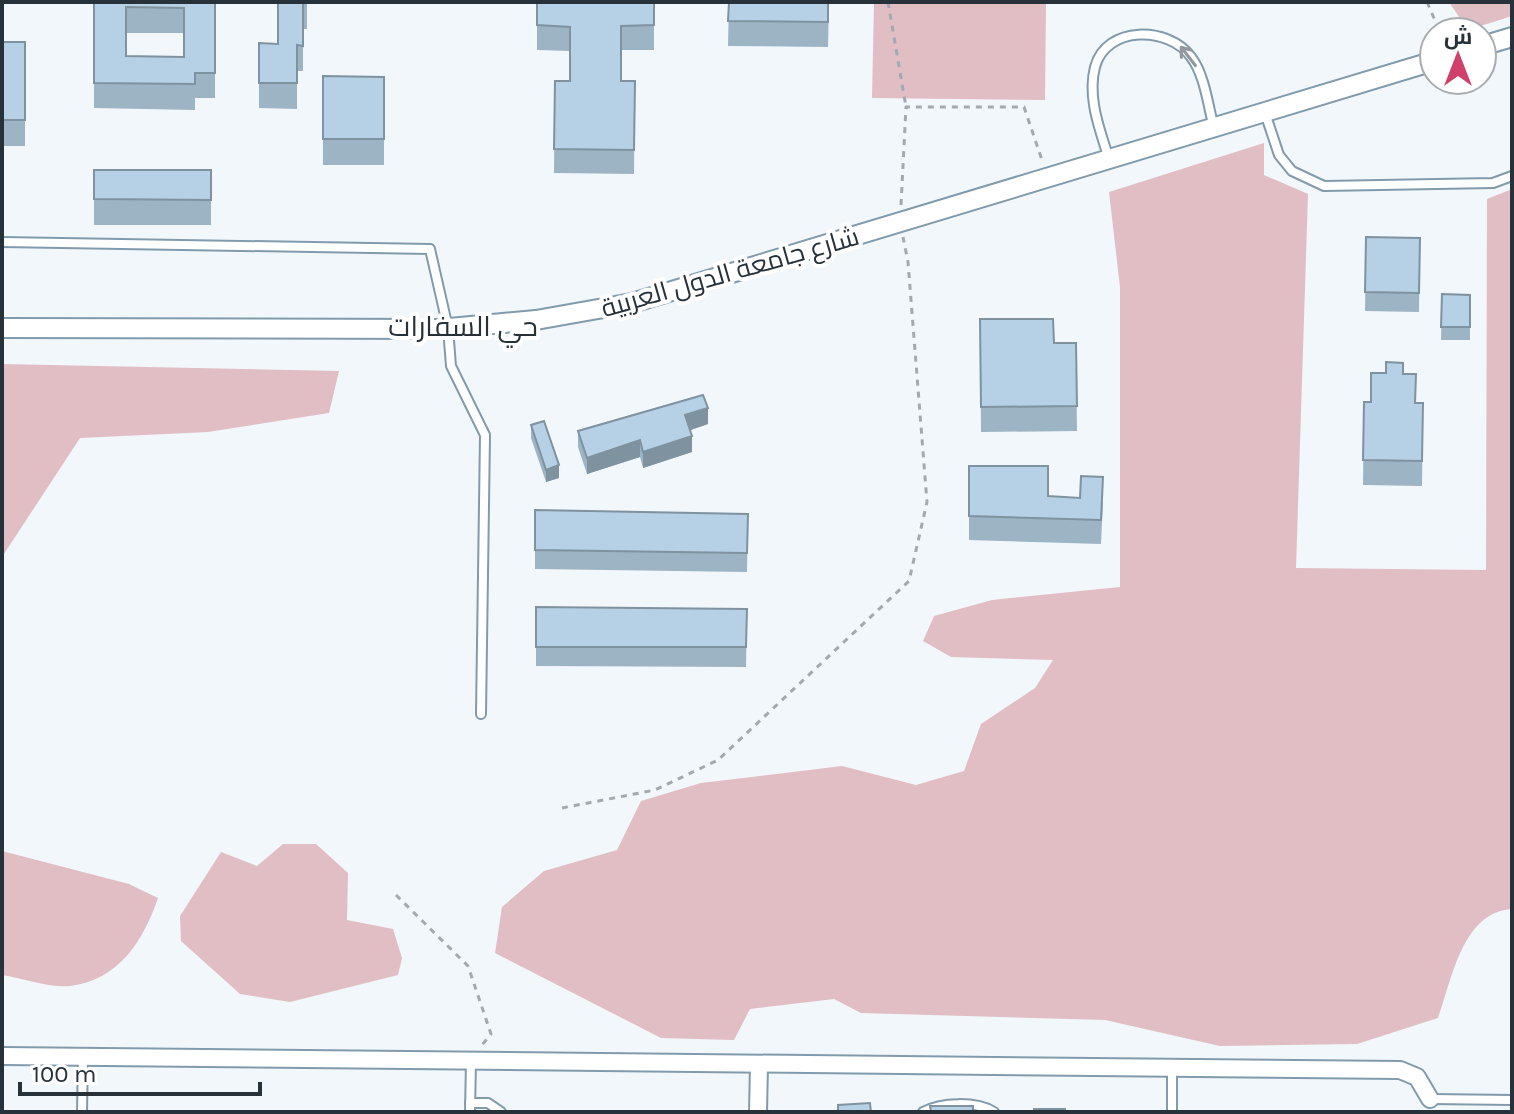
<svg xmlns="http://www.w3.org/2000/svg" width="1514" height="1114" viewBox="0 0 1514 1114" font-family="Karla,Cairo,sans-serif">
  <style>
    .green { fill: #e0bec4 }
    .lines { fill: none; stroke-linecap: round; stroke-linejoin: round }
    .service-casing { stroke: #819bad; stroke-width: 12 }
    .minor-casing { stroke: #819bad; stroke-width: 20 }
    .tertiary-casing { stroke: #819bad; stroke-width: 22 }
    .path { stroke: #a2a9af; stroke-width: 3; stroke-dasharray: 6 6; stroke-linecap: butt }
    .service { stroke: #fff; stroke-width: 8 }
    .minor { stroke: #fff; stroke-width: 16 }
    .tertiary { stroke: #fff; stroke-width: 18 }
    .wall { fill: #9db4c5; fill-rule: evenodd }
    .shaded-wall { fill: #7f92a0 }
    .building { fill: #b6d1e5; stroke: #7f92a0; stroke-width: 2; fill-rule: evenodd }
    .oneway { stroke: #92989c }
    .labels { text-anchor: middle; stroke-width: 8; stroke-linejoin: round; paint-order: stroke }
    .street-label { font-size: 26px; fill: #263139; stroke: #fff }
    .neighbourhood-label { font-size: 28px; fill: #263139; stroke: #fff }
  </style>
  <rect width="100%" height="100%" fill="#f2f7fb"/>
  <g class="green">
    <polygon points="874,2 1046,2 1045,100 872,98"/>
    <polygon points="1449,2 1512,2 1512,16 1468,30"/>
    <path d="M1264 143V175L1308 194 1296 568 1486 570 1487 199 1512 189V909C1462 912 1452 980 1438 1018L1357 1044 1220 1046 1105 1020 861 1013 834 999 750 1009 734 1040 661 1038 495 953 502 907 544 871 617 850 641 801 701 783 842 766 916 785 964 771 981 724 1035 688 1053 660 951 657 923 641 934 616 992 600 1120 587V287L1109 192Z"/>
    <polygon points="2,364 339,371 329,413 208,432 80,438 2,557"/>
    <polygon points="283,844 316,844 348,873 347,920 393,929 402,958 398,975 290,1002 240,994 181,941 180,916 221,852 257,866"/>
    <path d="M2 851 129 884 158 898C143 941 119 980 70 986 50 988 22 978 2 975Z"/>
  </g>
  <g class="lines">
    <g class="service-casing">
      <g id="service">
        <polyline points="1265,113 1279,155 1292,171 1324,186 1493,183 1512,176"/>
        <path d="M1109 159C1100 130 1087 98 1095 67 1106 25 1169 26 1191 57 1205 75 1208 106 1214 128"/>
        <polyline points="2,242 430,249 448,328 451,366 485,435 481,714"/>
        <polyline points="1431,1099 1512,1100"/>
        <polyline points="470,1103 488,1103 501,1112"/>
        <polyline points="82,1112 83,1057"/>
        <polyline points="470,1112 471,1061"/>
        <path d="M923 1112C941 1102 976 1101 994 1112"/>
        <polyline points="1172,1112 1172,1070"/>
      </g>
    </g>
    <g class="minor-casing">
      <g id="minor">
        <polyline points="2,1056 1400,1070 1417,1077 1430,1099"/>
        <polyline points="758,1112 759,1065"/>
      </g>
    </g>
    <g class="tertiary-casing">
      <g id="tertiary">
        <polyline points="1482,46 1512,37"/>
        <polyline points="2,328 439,329 536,320 632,303 1434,61"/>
      </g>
    </g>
    <g class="path">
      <polyline points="888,2 906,107"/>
      <polyline points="1427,2 1440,32"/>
      <polyline points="901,205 906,107 1024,107 1043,163"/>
      <polyline points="562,808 655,790 718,760 909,581 927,502 908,262 903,237"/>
      <polyline points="396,895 468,966 491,1034 482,1045"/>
    </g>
    <use href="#service" class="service"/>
    <use href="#minor" class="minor"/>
    <use href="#tertiary" class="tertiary"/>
  </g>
  <g class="wall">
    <path d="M94 2H215V98H195V110L94 108ZM126 33H184V57L126 56Z"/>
    <polygon points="278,2 307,2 307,29 303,29 303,71 297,71 297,109 259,108 259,43 278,44"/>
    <polygon points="537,2 654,2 654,50 621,50 621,81 635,81 634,174 554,173 555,81 570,81 570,51 537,50"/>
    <polygon points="729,2 829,2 828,47 728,46"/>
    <rect x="2" y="42" width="23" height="104"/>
    <polygon points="323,76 384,77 384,165 323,165"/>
    <rect x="94" y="170" width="117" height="55"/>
    <polygon points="1366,237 1420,238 1419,312 1365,311"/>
    <polygon points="1442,294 1470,295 1470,340 1441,340"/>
    <polygon points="980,319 1054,343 1076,343 1077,431 981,432"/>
    <polygon points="1364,402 1423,403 1422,486 1363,485"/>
    <polygon points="708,424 690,430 692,452 643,468 640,457 587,474 578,447 578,431"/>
    <polygon points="531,425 559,478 546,482 531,438"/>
    <polygon points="969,466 1048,496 1103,501 1101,544 969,540"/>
    <polygon points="535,510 748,514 747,572 535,569"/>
    <polygon points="536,607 747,609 746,667 536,666"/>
  </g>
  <g class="shaded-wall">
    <polygon points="708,408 708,424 685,432 685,415"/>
    <polygon points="692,436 692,452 643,468 643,452"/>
    <polygon points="640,440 640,457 587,474 587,458"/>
    <polygon points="559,465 559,478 546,482 546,470"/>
  </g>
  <g class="building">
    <path d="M94 2H215V73H195V84L94 83ZM126 7 184 8V57L126 56Z"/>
    <polygon points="278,2 307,2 307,3 303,3 303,46 297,45 297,83 259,83 259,43 278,44"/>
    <polygon points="537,2 654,2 654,25 621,26 621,81 635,81 634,150 554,149 555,81 570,81 570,27 537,25"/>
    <polygon points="729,2 828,2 828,22 728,21"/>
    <rect x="2" y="42" width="23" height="78"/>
    <polygon points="323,76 384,77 384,139 323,139"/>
    <polygon points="94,170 211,170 211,200 94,199"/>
    <polygon points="1366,237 1420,238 1419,293 1365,292"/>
    <polygon points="1442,294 1470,295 1470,327 1441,327"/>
    <polygon points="980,319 1053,319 1054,343 1076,343 1077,406 981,407"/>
    <polygon points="1386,362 1403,363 1403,374 1416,374 1415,403 1423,403 1422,461 1363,460 1364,402 1371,402 1371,373 1386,373"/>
    <polygon points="703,395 708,408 685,415 692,436 643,452 640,440 587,458 578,431"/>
    <polygon points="544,421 559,465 546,470 531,425"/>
    <polygon points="969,466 1048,466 1048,496 1080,498 1081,476 1103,477 1101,520 969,516"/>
    <polygon points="535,510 748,514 747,553 535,550"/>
    <polygon points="536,607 747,609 746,647 536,647"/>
    <polygon points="870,1103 871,1112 838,1112 838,1105"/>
    <polygon points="930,1106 973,1106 973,1112 931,1112"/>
    <rect x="1034" y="1109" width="31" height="3"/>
  </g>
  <defs><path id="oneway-shaft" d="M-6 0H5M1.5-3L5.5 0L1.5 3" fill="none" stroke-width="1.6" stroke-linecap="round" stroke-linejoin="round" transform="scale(2)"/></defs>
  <use class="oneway" href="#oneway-shaft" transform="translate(1188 56) rotate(-128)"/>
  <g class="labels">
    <g class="street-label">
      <text transform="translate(730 272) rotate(-16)" y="9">شارع جامعة الدول العربية</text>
    </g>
    <g class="neighbourhood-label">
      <text x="463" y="336">حي السفارات</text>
    </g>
  </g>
  <rect width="1514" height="1114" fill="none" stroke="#263139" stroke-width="8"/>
  <g transform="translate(1458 56)"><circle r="38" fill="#ffffff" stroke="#a8adb0" stroke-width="2"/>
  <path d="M0-6L14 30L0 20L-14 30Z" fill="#cf416b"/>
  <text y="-12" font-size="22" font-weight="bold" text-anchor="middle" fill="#263139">ش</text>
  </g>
  <path d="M20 1082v12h240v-12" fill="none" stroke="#263139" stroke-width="4"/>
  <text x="32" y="1082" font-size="24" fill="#263139" stroke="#ffffff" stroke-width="6" paint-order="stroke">100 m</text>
</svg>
